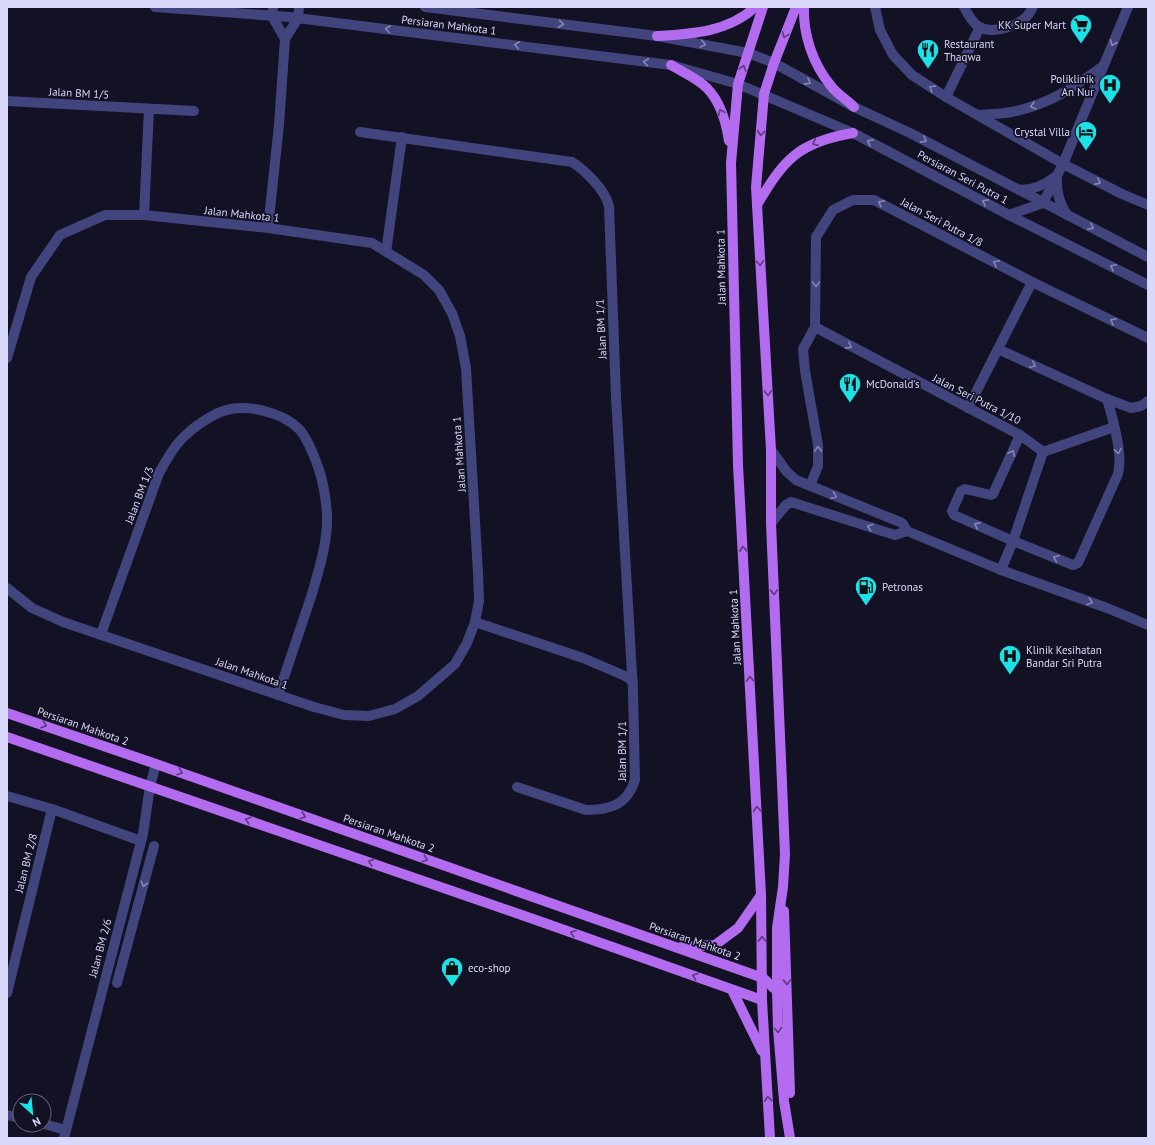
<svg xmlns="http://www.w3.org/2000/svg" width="1155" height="1145" viewBox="0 0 1155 1145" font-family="'PT Sans',sans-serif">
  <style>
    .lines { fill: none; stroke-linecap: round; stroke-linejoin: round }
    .minor { stroke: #42447e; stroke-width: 10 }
    .major { stroke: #b36cef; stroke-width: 10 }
    .oneway { stroke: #8687b6 }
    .oneway2 { stroke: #5b3a7f }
    .labels { text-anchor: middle; stroke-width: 3.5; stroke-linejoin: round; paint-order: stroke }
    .street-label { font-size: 11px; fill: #dad9fb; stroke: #131124 }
    .poi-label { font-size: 11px; fill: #dad9fb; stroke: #131124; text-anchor: start }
  </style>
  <rect width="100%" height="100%" fill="#131124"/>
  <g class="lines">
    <g class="minor">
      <polyline points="155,7 289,17 671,65 738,84 853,133 1009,215 1148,285"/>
      <polyline points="273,7 272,16 285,39"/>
      <polyline points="425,7 657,36 748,53 774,63 854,107 910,133 1148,257"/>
      <polyline points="875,7 880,30 893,55 912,75 946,97 1063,164 1122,194 1148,205"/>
      <path d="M964 7C968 15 972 22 979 27 992 34 1016 27 1026 17 1029 15 1031 10 1033 7"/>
      <polyline points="946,97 980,27"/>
      <polyline points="7,101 194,111"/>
      <path d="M978 115C989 114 1001 114 1012 112 1050 104 1073 88 1103 66"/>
      <path d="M360 132 572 162C586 171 605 190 609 206L616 397 633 691 635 780C627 805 610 810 586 810L517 787"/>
      <path d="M1057 179C1056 193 1060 203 1067 215"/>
      <path d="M1019 190C1034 190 1045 185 1056 176"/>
      <polyline points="1043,203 1063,164 1128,7"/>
      <polyline points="144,215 149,109"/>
      <polyline points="1009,215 1043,203"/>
      <polyline points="268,228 279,125 285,39 298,18 299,7"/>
      <polyline points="386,252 402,137"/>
      <polyline points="815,327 1020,435 1038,448 1043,452 1013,541 1001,570"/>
      <polyline points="998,349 1107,399 1131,408 1141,406 1148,401"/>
      <polyline points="7,358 31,277 60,235 105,215 144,215 268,228 372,243 424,275 439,290 452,313 460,336 466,368 478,573 479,601 475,622 467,643 455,664 418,696 395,709 369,716 344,715 314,707 63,622 32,608 7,588"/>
      <polyline points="968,408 1032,282"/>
      <path d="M1020 435 993 494 991 495 965 489 961 491 952 511 954 515 1013 541 1073 565 1078 563 1118 474C1123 453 1113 420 1107 399"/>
      <polyline points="771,450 787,472 796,480 900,522 903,524 907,531 1001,570 1107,608 1148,625"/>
      <polyline points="1043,452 1114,427"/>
      <polyline points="810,486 818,466 818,445 805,371 803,349 815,327 816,237 833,210 853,200 874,200 1032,282 1148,338"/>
      <polyline points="771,523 786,505 791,502 895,535 907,531"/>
      <polyline points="475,622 583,658 625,676 633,681"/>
      <path d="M101 634 159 473C167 459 175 444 187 434 195 426 212 415 223 411 245 403 282 412 299 429 304 434 307 441 310 447 321 471 325 488 327 514 328 542 319 570 311 597 300 630 289 662 278 695"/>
      <polyline points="7,796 52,809 141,841"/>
      <polyline points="117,983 154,846"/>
      <polyline points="7,993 52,809"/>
      <polyline points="7,1115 20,1118"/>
      <polyline points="44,1124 66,1130"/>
      <polyline points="64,1138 143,834 150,786 156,764"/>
    </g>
    <g class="major">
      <polyline points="763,7 738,84 731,163 738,465 761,895 762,1000 770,1138"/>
      <path d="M804 7C803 35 813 64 831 86 837 94 847 100 854 107"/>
      <path d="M657 36C691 34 729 32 755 7"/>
      <path d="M671 65C681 71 692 76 701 83 719 96 726 121 729 141"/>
      <path d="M757 205C784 159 799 142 853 133"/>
      <polyline points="7,713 156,764 763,978 777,991"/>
      <polyline points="7,737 536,920 762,1000"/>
      <polyline points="784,911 790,1093"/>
      <polyline points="681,947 715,945 738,928 761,895"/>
      <polyline points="732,990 762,1051"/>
      <polyline points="790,1138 784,1101 778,1029 777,991 777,928 783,887 785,854 771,523 771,450 756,187 764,94 774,63 796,7"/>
    </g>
  </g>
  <defs><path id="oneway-chevron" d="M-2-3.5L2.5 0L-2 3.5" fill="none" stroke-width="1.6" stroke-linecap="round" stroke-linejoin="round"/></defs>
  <g class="oneway">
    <use href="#oneway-chevron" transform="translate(561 24) rotate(7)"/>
    <use href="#oneway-chevron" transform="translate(388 29) rotate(-173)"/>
    <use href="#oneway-chevron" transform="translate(1113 43) rotate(113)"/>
    <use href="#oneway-chevron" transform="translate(703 44) rotate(11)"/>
    <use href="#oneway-chevron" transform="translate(517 45) rotate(-173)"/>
    <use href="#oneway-chevron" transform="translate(646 62) rotate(-173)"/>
    <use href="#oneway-chevron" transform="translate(808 82) rotate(28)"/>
    <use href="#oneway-chevron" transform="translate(932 88) rotate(-148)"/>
    <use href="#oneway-chevron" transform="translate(1033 106) rotate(164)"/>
    <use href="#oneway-chevron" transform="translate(924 140) rotate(28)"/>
    <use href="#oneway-chevron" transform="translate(870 142) rotate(-152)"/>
    <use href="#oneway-chevron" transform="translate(1098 182) rotate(27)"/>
    <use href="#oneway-chevron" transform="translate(985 202) rotate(-152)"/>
    <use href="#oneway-chevron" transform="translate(881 203) rotate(-152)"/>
    <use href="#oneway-chevron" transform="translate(1091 227) rotate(27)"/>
    <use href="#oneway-chevron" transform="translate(996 263) rotate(-152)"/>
    <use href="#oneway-chevron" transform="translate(1113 267) rotate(-153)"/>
    <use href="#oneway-chevron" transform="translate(816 284) rotate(91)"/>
    <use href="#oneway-chevron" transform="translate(1113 321) rotate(-154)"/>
    <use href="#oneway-chevron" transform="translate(849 346) rotate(28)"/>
    <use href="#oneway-chevron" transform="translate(1033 365) rotate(25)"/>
    <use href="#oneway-chevron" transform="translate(818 449) rotate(-92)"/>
    <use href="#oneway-chevron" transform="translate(1118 451) rotate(81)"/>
    <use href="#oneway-chevron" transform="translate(1012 453) rotate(-65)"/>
    <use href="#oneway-chevron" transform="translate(834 496) rotate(21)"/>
    <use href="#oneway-chevron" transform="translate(977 525) rotate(-156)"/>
    <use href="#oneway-chevron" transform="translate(870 527) rotate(-162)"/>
    <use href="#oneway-chevron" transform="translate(1056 558) rotate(-158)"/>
    <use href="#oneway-chevron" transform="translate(1090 602) rotate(20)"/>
    <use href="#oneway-chevron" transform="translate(144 884) rotate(105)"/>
  </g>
  <g class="oneway2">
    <use href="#oneway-chevron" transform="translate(785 35) rotate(111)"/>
    <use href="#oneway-chevron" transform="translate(743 68) rotate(-73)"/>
    <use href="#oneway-chevron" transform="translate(721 112) rotate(-114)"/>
    <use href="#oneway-chevron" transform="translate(761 133) rotate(95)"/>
    <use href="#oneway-chevron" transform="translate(815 143) rotate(156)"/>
    <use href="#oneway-chevron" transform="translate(760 263) rotate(87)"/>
    <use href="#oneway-chevron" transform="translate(768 393) rotate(87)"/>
    <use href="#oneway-chevron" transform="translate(743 549) rotate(-93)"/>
    <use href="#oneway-chevron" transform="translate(774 592) rotate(88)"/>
    <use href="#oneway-chevron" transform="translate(750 679) rotate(-93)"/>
    <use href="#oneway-chevron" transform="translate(44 725) rotate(19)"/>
    <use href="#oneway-chevron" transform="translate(180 772) rotate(19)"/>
    <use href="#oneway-chevron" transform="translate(757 809) rotate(-93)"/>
    <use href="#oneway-chevron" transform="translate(303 816) rotate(19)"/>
    <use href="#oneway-chevron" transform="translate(248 820) rotate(-161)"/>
    <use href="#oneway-chevron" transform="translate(425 859) rotate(19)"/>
    <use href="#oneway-chevron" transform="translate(371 862) rotate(-161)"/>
    <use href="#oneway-chevron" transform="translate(573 933) rotate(-160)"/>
    <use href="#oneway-chevron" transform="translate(762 939) rotate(-91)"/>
    <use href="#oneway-chevron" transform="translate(695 976) rotate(-160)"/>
    <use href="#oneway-chevron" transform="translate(787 982) rotate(88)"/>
    <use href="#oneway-chevron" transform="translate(778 1030) rotate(86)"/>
    <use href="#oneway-chevron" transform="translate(768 1099) rotate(-95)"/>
  </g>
  <defs>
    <g id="supermarket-pin" transform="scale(1.15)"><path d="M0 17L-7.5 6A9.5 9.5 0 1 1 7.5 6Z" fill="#1ae2e6" stroke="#131124"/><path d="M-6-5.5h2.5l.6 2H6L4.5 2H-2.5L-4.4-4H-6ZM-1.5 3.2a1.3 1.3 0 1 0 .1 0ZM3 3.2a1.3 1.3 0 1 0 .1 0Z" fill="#111"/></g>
    <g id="restaurant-pin" transform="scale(1.15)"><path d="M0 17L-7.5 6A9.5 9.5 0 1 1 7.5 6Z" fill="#1ae2e6" stroke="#131124"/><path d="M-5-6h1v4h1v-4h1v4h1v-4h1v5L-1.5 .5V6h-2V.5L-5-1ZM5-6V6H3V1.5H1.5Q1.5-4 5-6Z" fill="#111"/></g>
    <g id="hospital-pin" transform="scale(1.15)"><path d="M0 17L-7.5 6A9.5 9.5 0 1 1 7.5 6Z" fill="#1ae2e6" stroke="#131124"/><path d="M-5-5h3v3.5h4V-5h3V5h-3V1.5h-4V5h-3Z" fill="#111"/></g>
    <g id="hotel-pin" transform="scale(1.15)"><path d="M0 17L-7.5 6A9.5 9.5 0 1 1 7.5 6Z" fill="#1ae2e6" stroke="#131124"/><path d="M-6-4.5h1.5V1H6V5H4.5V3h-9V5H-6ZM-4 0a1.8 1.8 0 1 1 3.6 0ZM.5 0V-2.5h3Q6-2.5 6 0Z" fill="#111"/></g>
    <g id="fuel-pin" transform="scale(1.15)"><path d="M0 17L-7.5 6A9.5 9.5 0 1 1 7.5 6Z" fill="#1ae2e6" stroke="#131124"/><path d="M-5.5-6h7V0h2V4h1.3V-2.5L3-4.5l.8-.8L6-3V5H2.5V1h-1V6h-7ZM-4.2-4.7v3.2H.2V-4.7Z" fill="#111"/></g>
    <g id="shop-pin" transform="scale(1.15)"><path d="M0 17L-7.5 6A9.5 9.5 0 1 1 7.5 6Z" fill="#1ae2e6" stroke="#131124"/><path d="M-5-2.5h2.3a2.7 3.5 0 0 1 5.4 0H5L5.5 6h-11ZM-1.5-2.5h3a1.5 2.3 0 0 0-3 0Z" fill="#111"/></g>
  </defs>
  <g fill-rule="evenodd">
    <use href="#supermarket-pin" x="1081" y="25"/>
    <use href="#restaurant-pin" x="928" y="50"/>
    <use href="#hospital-pin" x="1110" y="85"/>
    <use href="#hotel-pin" x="1086" y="132"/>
    <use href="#restaurant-pin" x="850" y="384"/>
    <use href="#fuel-pin" x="866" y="587"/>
    <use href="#hospital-pin" x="1010" y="656"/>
    <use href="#shop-pin" x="452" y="968"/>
  </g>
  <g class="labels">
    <g class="street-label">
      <text transform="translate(449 25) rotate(7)" y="4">Persiaran Mahkota 1</text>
      <text transform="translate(79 93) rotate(3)" y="4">Jalan BM 1/5</text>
      <text transform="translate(963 177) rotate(28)" y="4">Persiaran Seri Putra 1</text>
      <text transform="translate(242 214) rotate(6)" y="4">Jalan Mahkota 1</text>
      <text transform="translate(942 222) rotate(28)" y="4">Jalan Seri Putra 1/8</text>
      <text transform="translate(721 267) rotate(-91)" y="4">Jalan Mahkota 1</text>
      <text transform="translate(601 329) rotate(-93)" y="4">Jalan BM 1/1</text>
      <text transform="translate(977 399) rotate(27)" y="4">Jalan Seri Putra 1/10</text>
      <text transform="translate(459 454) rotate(-94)" y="4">Jalan Mahkota 1</text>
      <text transform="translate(139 495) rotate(-69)" y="4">Jalan BM 1/3</text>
      <text transform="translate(735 627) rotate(-93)" y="4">Jalan Mahkota 1</text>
      <text transform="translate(252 673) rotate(19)" y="4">Jalan Mahkota 1</text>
      <text transform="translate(83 726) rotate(19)" y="4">Persiaran Mahkota 2</text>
      <text transform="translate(622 751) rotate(-90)" y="4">Jalan BM 1/1</text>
      <text transform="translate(389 833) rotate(19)" y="4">Persiaran Mahkota 2</text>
      <text transform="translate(26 863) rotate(-76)" y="4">Jalan BM 2/8</text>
      <text transform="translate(695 941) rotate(19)" y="4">Persiaran Mahkota 2</text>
      <text transform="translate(100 948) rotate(-75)" y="4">Jalan BM 2/6</text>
    </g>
    <g class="poi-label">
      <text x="1066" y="29" text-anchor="end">KK Super Mart</text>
      <text x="944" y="48">Restaurant<tspan x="944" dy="13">Thaqwa</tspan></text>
      <text x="1094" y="83" text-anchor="end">Poliklinik<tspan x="1094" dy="13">An Nur</tspan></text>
      <text x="1070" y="136" text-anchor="end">Crystal Villa</text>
      <text x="866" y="388">McDonald's</text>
      <text x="882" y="591">Petronas</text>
      <text x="1026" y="654">Klinik Kesihatan<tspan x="1026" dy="13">Bandar Sri Putra</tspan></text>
      <text x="468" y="972">eco-shop</text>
    </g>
  </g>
  <rect width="1155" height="1145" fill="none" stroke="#dad9fb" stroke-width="16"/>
  <g transform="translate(32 1113) rotate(153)"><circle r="19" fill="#131124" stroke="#63617a"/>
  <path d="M0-3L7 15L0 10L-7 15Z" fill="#1ae2e6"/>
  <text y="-6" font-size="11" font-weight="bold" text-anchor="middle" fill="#dad9fb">N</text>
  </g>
</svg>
